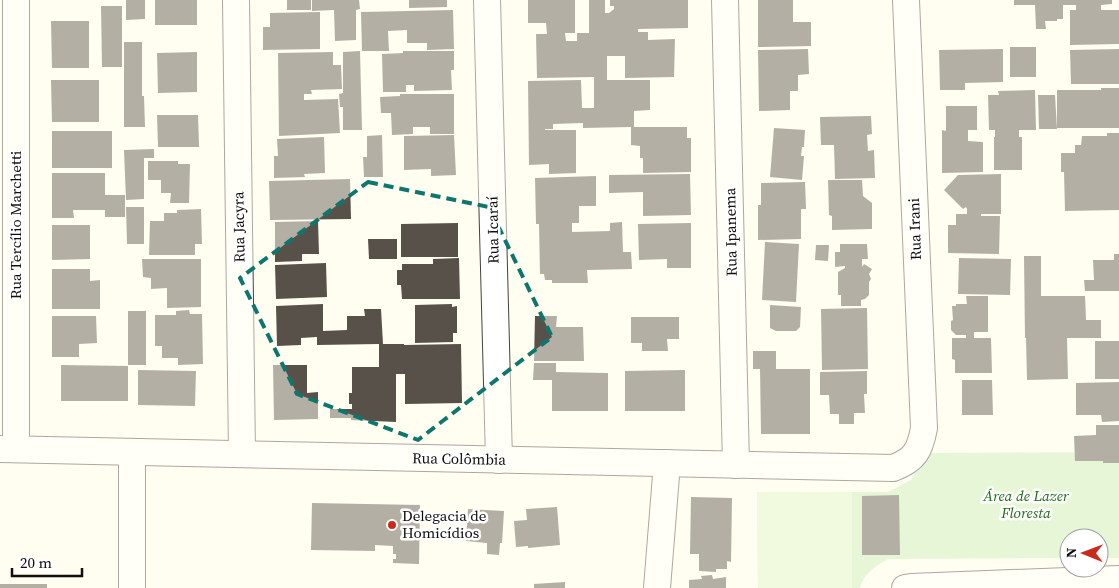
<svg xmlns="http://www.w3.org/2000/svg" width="1119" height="588" viewBox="0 0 1119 588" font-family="'Source Serif 4',serif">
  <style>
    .green { fill: #cbedb6 }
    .pitch { fill: #dff3c9 }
    .building { fill: #58514a }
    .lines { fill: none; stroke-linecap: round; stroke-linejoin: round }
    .minor-casing { stroke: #424242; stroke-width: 28 }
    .minor { stroke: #fff; stroke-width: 26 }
    .marked { fill: none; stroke: #0f766e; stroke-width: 4; stroke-dasharray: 10 6; stroke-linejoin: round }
    .poi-dot { fill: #ca2a1b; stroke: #fff; stroke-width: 2 }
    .labels { text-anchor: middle; stroke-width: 5; stroke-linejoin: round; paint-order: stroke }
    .street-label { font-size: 15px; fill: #0f0f0f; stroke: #fff }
    .park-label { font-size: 15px; font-style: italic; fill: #206c19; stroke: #fff }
    .poi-label { font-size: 15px; fill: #0f0f0f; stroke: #fff; text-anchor: start }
  </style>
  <rect width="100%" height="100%" fill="#fffef0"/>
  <path class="green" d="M1119 452V558H1099V538H1069V558L888 559C876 566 863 574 860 588H758L757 492H888L911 480 928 453Z"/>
  <polygon class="pitch" points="757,492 852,492 852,588 758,588"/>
  <g class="building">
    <polygon points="126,0 145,0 145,19 126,20"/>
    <rect x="155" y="0" width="42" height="25"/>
    <rect x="287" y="0" width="24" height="10"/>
    <polygon points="312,0 359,0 360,9 356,10 356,40 335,41 334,10 312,11"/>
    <polygon points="409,0 447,0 447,7 409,8"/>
    <polygon points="528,0 575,0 575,33 565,33 566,41 577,41 577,33 589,33 589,0 605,0 605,13 609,13 614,9 614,6 610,6 610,0 688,0 688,28 638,29 638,32 648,32 648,40 675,39 674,77 625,78 625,56 607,56 607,80 650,80 650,110 634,111 634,127 687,127 687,138 691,138 691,172 643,173 643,158 640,158 640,146 631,145 631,127 583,128 583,123 553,124 553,129 545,129 545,130 576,130 576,173 549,174 549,164 529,165 528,81 581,80 582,108 594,108 594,77 537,78 536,34 547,34 546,23 528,23"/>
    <polygon points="758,0 793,0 793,22 811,22 811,46 758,47"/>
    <polygon points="1014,0 1112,0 1112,4 1101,5 1101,10 1119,10 1119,44 1070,45 1070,10 1076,10 1076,5 1063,5 1063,19 1057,19 1057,21 1045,21 1046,29 1036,29 1035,5 1014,5"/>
    <polygon points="101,6 122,6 122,67 102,67"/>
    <polygon points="453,10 454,49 427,50 427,43 407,43 407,30 388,31 389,51 362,51 361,12"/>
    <polygon points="320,12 320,49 263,50 263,27 270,27 270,13"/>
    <polygon points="51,21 89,21 89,68 52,68"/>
    <polygon points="124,42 142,42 142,96 144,96 145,127 124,127"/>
    <rect x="1010" y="47" width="26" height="30"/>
    <polygon points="808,49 809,74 798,75 798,91 790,91 790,110 759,111 758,50"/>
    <polygon points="1003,49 1003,82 965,83 965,90 940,90 939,50"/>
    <polygon points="1119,49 1119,84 1071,84 1070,50"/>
    <polygon points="360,51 362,130 343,130 343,107 340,107 339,94 343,93 343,52"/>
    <polygon points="403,51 454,51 454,70 451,70 452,90 414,91 414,85 406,85 406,92 383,92 382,54 403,53"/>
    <polygon points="197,52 197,92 158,93 157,53"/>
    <polygon points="333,52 333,65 341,65 342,89 311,90 312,94 304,94 304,100 338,99 340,133 279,136 278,53"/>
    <polygon points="51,80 99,80 99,122 52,122"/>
    <polygon points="1101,88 1119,88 1119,128 1057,128 1057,90 1101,90"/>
    <polygon points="1035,90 1036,130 1019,130 1019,137 1022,137 1022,170 994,170 994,137 995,137 995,130 989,130 988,95 999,95 998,91"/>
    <polygon points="400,94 454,94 454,134 430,134 430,127 413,127 413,134 392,135 391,113 381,113 380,97 400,96"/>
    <polygon points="1038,95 1055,95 1057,129 1039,129"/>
    <polygon points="946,106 977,106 977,130 968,130 968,141 983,142 983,172 942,173 942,130 946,131"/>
    <polygon points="157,115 198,115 199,147 158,147"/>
    <polygon points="871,116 872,134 867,135 868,151 874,150 875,178 835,179 834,145 821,145 820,117"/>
    <polygon points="774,128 805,130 804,147 802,147 801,156 804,156 802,180 770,177"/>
    <rect x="52" y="131" width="60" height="37"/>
    <polygon points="1107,133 1119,133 1119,210 1065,211 1064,172 1061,172 1061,153 1075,153 1075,145 1081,145 1082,136 1107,136"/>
    <polygon points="382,135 383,177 364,177 363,157 367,157 367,136"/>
    <polygon points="454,135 456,175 431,176 431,169 404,170 404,136"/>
    <polygon points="324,137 325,173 304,174 305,177 274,178 274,156 278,156 277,139"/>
    <polygon points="154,149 154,158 144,158 144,199 126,200 124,150"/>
    <polygon points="148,161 178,161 178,164 190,164 189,203 170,203 171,193 161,193 161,180 148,180"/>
    <polygon points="52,173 105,173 105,195 125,195 125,217 105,217 105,210 73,210 74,218 52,218"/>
    <polygon points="690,174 691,215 643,216 643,192 609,193 609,175"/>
    <polygon points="1001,174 1001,214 981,214 981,216 1000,216 999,254 948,253 948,225 956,225 956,214 967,214 967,209 966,207 963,209 944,190 958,175"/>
    <polygon points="596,176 596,206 579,206 579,223 572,223 572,232 610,231 610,223 622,222 623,252 631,252 632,269 587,270 588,283 552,283 552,280 545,280 544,274 540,274 539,224 536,224 535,178"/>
    <polygon points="350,179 351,219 270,220 269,181"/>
    <polygon points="828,180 862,180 863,196 872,203 872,229 832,230 832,216 829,215"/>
    <polygon points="805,182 806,209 801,209 801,239 758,240 758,205 761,205 761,183"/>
    <polygon points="126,207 144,207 144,244 127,244"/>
    <polygon points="201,209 202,244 195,244 195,255 149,255 150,221 164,221 164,213 177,213 177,210"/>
    <polygon points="318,221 319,254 302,254 302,261 275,262 275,222"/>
    <polygon points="458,223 458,257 401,257 401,224"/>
    <polygon points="691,223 691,268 667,268 667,259 639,260 638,224"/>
    <polygon points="52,225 90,225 90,259 52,260"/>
    <polygon points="368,239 397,239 397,259 369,259"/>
    <polygon points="765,242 799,244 796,302 762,300"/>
    <polygon points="840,244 867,244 868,259 862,259 862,267 864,264 872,269 869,274 871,279 869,282 869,295 865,299 861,300 861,306 841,306 841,295 838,295 838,272 845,268 845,266 835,267 835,252 840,252"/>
    <polygon points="816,245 829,245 828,261 815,260"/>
    <polygon points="1114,254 1119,254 1119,291 1085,291 1084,280 1094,280 1093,260 1114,260"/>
    <polygon points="1024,256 1041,256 1041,296 1085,296 1086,320 1101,320 1101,338 1067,338 1068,379 1027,380 1026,338 1025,338"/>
    <polygon points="459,258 460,299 402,299 401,285 397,285 397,270 402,270 402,264 433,264 433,259"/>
    <polygon points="959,258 1011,259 1010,295 958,294"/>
    <polygon points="142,259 201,259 201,307 167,308 167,288 151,289 151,278 143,277"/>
    <polygon points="326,263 327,297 276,299 275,265"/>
    <polygon points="52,269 90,269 90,281 100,280 100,309 52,309"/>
    <polygon points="966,296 988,296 988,332 974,332 974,338 991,338 992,373 955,373 955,360 952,359 952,338 966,338 966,335 956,335 951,330 951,321 953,320 952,306 956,306 956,304 967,304"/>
    <polygon points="323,304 323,331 347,330 347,316 365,316 364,309 381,309 383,344 404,344 404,345 461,344 462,403 405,404 405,374 396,374 396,422 351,420 351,418 330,418 330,409 352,409 352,404 349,404 349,393 352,393 352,367 379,367 379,344 317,345 317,337 301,338 301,345 277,346 276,306"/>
    <polygon points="452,304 452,307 457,306 457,333 453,333 453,342 415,343 415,305"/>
    <polygon points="770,305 801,307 800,327 796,331 776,331 770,328"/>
    <polygon points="867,308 868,369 822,370 821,309"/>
    <polygon points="189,310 190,314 202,314 203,364 178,365 178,358 162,358 162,346 155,346 155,315 176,315 176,311"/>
    <rect x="128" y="311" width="18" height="54"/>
    <polygon points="52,316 96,316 97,343 79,344 79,357 52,357"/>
    <polygon points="535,316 557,316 556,327 583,327 584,361 534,361"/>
    <polygon points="631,317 679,317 679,339 667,339 668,351 642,351 642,343 631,343"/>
    <rect x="1095" y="341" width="24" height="38"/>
    <polygon points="753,351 776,351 776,369 810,369 810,434 761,434 760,369 753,369"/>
    <polygon points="534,363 556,363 556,372 608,373 608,411 552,411 552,380 533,380"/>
    <polygon points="61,365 128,366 128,401 61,401"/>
    <polygon points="273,365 307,365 307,393 318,392 318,419 274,420"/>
    <polygon points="138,370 196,371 195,406 138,405"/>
    <polygon points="685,370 685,411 625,411 625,371"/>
    <polygon points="867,371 867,394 864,394 865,413 854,413 854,424 839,424 839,414 830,414 829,395 820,395 820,372"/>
    <polygon points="962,380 992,380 993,415 962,415"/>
    <polygon points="1119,382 1119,421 1102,422 1101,415 1076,415 1076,383"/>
    <polygon points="1096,425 1119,425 1119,463 1103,463 1103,461 1075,461 1074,436 1096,435"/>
    <polygon points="899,495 900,555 862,555 862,496"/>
    <polygon points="691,497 732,498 731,562 727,561 727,569 716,569 716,572 699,571 699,554 690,554"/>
    <polygon points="312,503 420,505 419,564 393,563 393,559 396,559 396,554 393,554 393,546 375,545 375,551 311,550"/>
    <polygon points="557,507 560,545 528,548 528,546 516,547 514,521 527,520 526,509"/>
    <polygon points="468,509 504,511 502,543 500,543 499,555 487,554 487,543 466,541"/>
    <polygon points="712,575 713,579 726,577 726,588 689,588 689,580 702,579 701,576"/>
    <polygon points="565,582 565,588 534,588 534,584"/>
    <rect x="0" y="584" width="47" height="4"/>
  </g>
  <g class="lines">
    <g class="minor-casing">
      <g id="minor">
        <polyline points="236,0 242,454"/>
        <polyline points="487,0 499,460"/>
        <polyline points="725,0 736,465"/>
        <path d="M0 449 893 468C915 460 920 450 924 428L906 0"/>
        <polyline points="16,449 16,0"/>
        <polyline points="132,588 132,452"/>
        <polyline points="657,588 667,463"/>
        <polyline points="905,588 911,587 1119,579"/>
      </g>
    </g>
    <use href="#minor" class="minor"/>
  </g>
  <path d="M0 0H1119V588H0ZM368 182 489 207 552 337 418 440 297 394 240 278Z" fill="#fffef0" fill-opacity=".55" fill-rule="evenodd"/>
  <path class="marked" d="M368 182 489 207 552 337 418 440 297 394 240 278Z"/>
  <circle class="poi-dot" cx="392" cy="525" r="5"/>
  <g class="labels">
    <g class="street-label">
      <text transform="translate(16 225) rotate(-90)" y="5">Rua Tercílio Marchetti</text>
      <text transform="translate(239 227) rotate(-91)" y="5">Rua Jacyra</text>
      <text transform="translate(915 229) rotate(-92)" y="5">Rua Irani</text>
      <text transform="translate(493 230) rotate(-91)" y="5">Rua Icaraí</text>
      <text transform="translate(731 232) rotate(-91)" y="5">Rua Ipanema</text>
      <text transform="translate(459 459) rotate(1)" y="5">Rua Colômbia</text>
    </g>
    <g class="park-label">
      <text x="1026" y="501">Área de Lazer<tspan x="1026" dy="17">Floresta</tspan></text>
    </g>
    <g class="poi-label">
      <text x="402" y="521">Delegacia de<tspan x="402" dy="17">Homicídios</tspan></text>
    </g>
  </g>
  <g transform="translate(1084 553) rotate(271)"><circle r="24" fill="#ffffff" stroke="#9f9f9f"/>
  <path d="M0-4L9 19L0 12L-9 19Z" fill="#ca2a1b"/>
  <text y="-8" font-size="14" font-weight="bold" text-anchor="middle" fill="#0f0f0f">N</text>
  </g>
  <path d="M12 568v8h70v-8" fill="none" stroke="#0f0f0f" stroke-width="2.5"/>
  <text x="20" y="568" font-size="15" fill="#0f0f0f" stroke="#ffffff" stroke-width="4" paint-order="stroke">20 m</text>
</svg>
